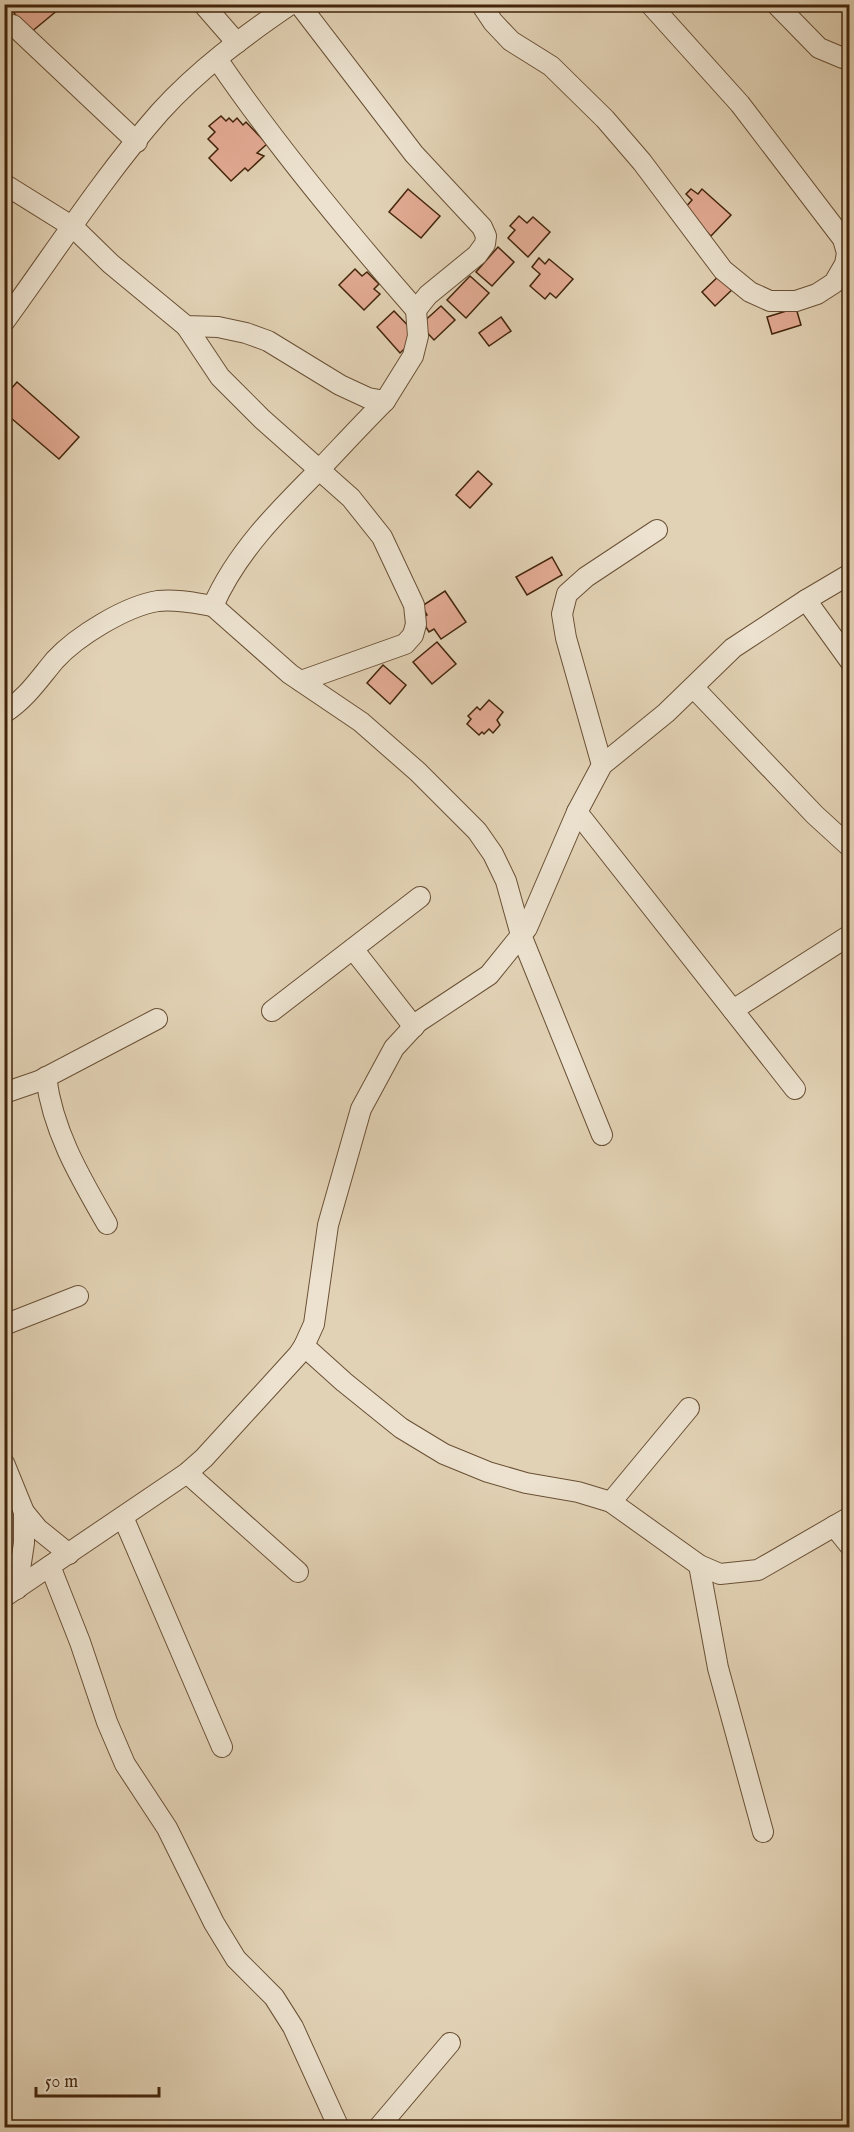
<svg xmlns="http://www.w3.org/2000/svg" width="854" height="2132" viewBox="0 0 854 2132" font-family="'IM FELL English',serif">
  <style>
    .building { fill: #e3ab94; stroke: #42240a; stroke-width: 1.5 }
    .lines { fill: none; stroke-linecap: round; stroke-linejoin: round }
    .minor-casing { stroke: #6a5035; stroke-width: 22 }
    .minor { stroke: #ece2cf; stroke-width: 20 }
  </style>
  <rect width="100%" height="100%" fill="#e2d2b5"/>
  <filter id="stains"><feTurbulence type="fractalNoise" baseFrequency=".00333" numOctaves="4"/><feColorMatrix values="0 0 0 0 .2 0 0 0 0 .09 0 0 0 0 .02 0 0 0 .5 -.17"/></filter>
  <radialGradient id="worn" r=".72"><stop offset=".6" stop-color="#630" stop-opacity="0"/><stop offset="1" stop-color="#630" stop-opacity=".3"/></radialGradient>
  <g class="building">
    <polygon points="7,4 65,4 30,33"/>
    <polygon points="221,116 226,121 229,118 233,122 237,118 243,125 246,122 267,144 257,153 264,156 248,171 245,168 231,181 209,158 218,149 208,139 215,132 209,126"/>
    <polygon points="408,189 440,216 421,238 389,212"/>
    <polygon points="691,189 698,194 702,189 731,215 711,236 683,210 692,200 686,194"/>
    <polygon points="519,216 527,223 533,217 550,232 528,257 508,238 515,230 510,226"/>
    <polygon points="498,247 514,262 492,286 476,272"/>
    <polygon points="539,258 545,264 549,259 573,279 556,298 550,293 545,299 530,286 540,274 532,267"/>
    <polygon points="355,269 362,276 367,272 379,284 374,289 380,294 364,310 339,285"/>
    <polygon points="723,272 736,286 715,306 702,292"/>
    <polygon points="470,276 489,293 466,318 447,300"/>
    <polygon points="441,306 455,320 434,340 420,325"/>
    <polygon points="796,308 801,325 772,334 767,317"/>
    <polygon points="394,311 418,336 400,353 377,327"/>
    <polygon points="501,317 511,331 489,346 479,333"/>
    <polygon points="17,382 79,437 59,459 4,412 4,397"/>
    <polygon points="478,471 492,484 470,508 456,495"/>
    <polygon points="552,557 562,575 527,595 516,577"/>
    <polygon points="445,591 466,622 441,639 434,629 429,632 421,619 427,615 422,606"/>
    <polygon points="437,642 456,664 432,684 413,662"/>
    <polygon points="383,665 406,685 390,704 367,683"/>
    <polygon points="489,700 503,712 497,720 500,725 493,733 489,729 484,734 482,732 479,735 467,724 471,719 468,716 477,707 480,710"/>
  </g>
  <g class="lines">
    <g class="minor-casing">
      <g id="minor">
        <polyline points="203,4 237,43"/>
        <polyline points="481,4 493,22 511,41 551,66 605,119 642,162 723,270 750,292 770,301 796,301 817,294 834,283 845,264 847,253 843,239 740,104 650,4"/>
        <polyline points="776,4 819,48 843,58 850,56"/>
        <polyline points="13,25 137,142"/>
        <path d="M217 59C277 147 346 230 416 310L428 295 477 255 485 244 486 236 482 227 414 154 299 4"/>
        <polyline points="4,184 73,227 111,264 186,326 218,327 246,333 268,341 340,385 368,398 385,401 413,356 418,336 416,310"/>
        <path d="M4 322C55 252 103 177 160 112 198 70 244 36 291 4"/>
        <polyline points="186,326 220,377 262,419 351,498 382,537 414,605 416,624 413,635 405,644 301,681"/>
        <path d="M385 401C362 424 340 448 318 471 277 512 236 553 213 606L290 674 361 722 418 772 477 831 493 854 506 881 521 935 602 1135"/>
        <polyline points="806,600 850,661"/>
        <polyline points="694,688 815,815 850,847"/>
        <path d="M4 713C26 699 39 679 55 660 77 636 126 606 158 601 176 599 195 603 213 606"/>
        <polyline points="602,765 566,638 562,614 567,594 586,577 657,530"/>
        <polyline points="577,812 795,1089"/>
        <polyline points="353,949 414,1027"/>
        <polyline points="733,1010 850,935"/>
        <polyline points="272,1011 420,897"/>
        <path d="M46 1077C53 1132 80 1177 107 1224"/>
        <polyline points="4,1093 39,1081 157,1019"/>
        <polyline points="4,1325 78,1296"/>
        <polyline points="304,1346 344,1382 401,1428 444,1454 488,1472 526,1483 578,1492 611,1502 699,1565 720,1574 758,1570 850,1517"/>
        <polyline points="4,1463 24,1512 24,1543 17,1589"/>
        <polyline points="187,1473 298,1572"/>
        <polyline points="611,1502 689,1408"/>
        <polyline points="24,1512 38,1529 69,1554"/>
        <polyline points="123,1517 222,1747"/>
        <polyline points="834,1526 850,1546"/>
        <polyline points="699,1565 718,1668 763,1832"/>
        <polyline points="50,1566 80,1642 107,1722 125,1764 167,1828 214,1923 236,1959 274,1997 293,2027 339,2128"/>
        <polyline points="4,1597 187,1473 204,1458 298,1355 304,1346 314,1324 328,1225 361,1109 394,1048 418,1022 489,975 527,928 577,812 602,765 666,713 733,648 806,600 850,574"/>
        <polyline points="378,2128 450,2043"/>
      </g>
    </g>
    <use href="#minor" class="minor"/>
  </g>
  <rect width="854" height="2132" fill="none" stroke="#e2d2b5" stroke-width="24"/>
  <rect x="6" y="6" width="842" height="2120" fill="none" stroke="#42240a" stroke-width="3"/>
  <rect x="12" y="12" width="830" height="2108" fill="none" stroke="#42240a" stroke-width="1.5"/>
  <path d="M36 2087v9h123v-9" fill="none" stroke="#42240a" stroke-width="3"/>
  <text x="45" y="2087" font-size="18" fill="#42240a" stroke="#ece2cf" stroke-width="4.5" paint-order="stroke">50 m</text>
  <rect width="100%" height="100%" filter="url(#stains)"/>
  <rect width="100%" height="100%" fill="url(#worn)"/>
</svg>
